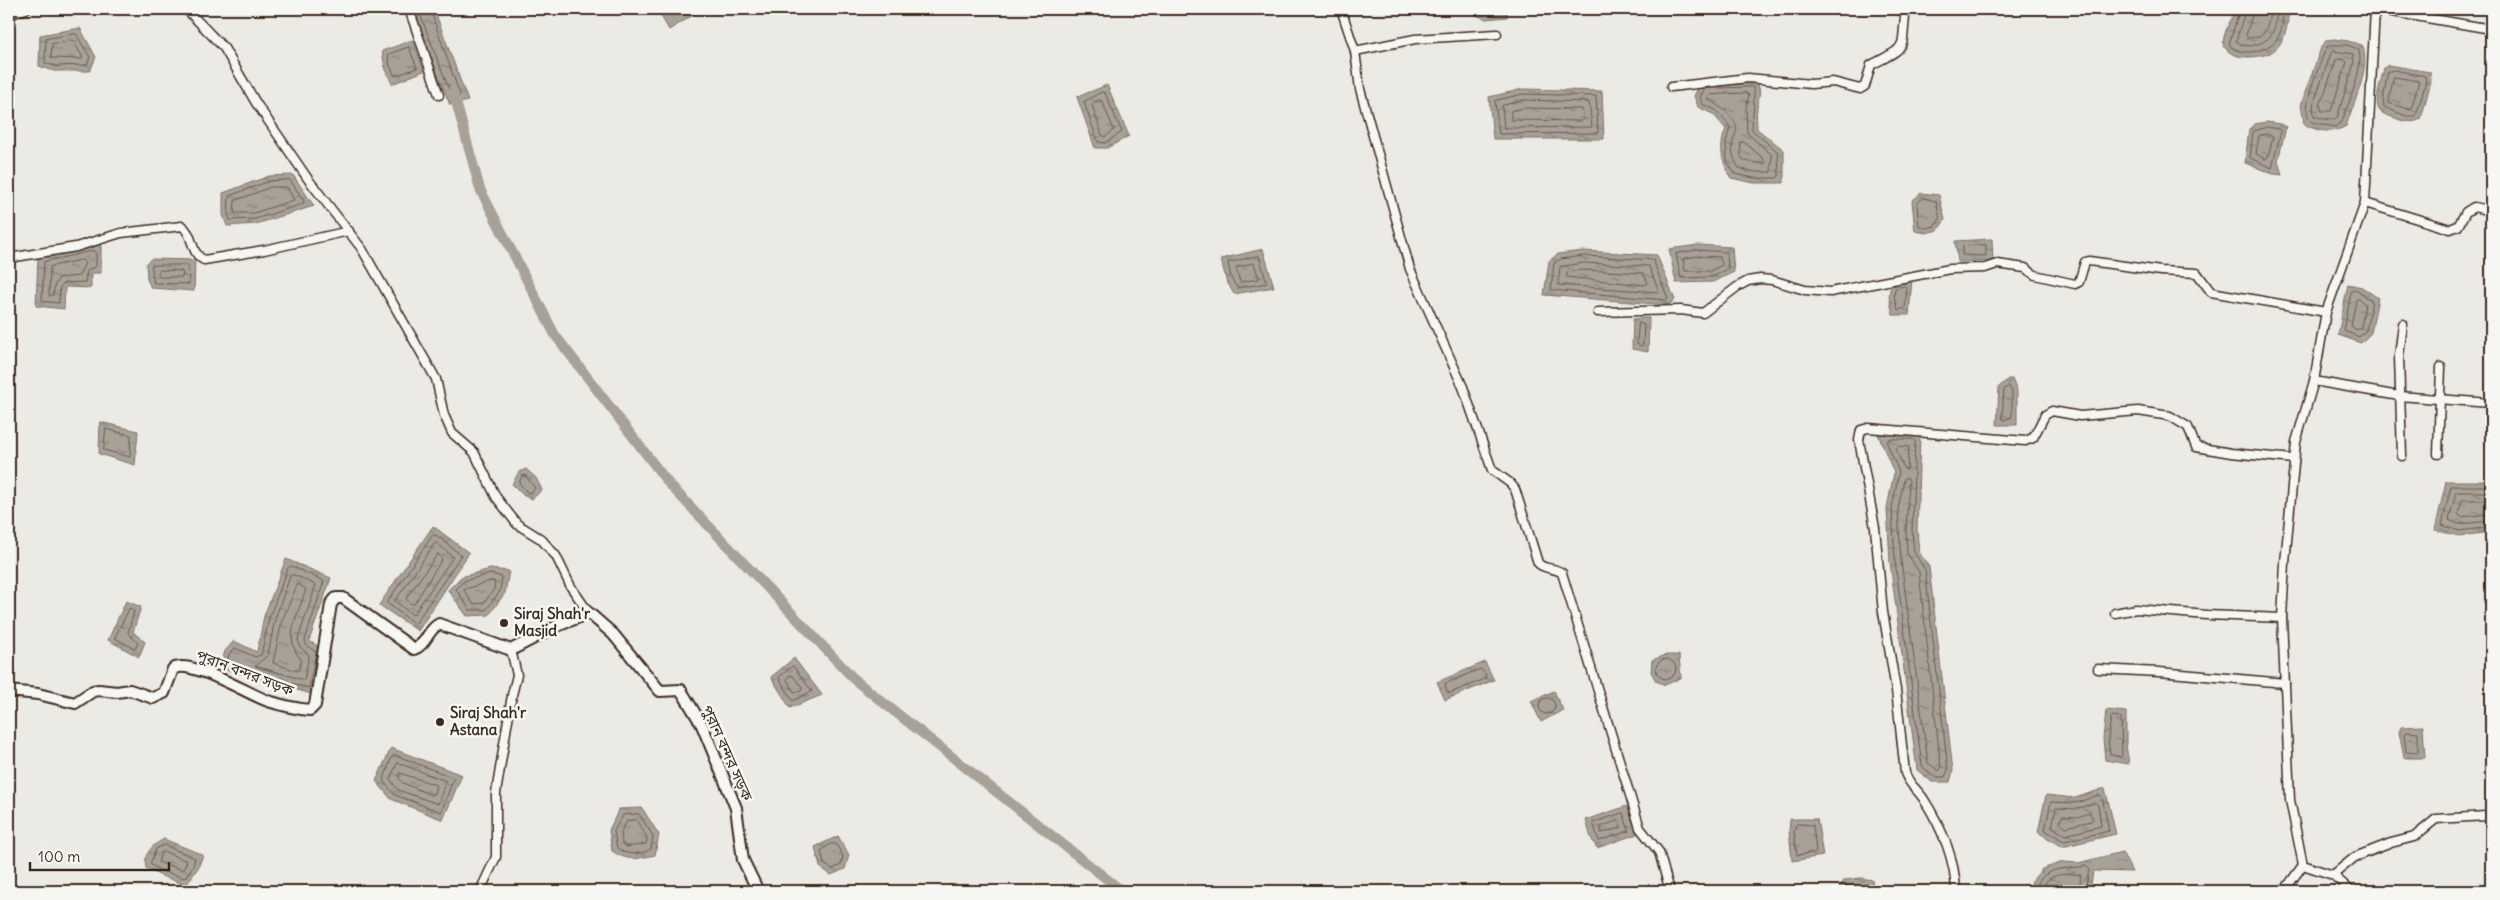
<svg xmlns="http://www.w3.org/2000/svg" width="2500" height="900" viewBox="0 0 2500 900" font-family="Delius,'Noto Sans Bengali',sans-serif">
  <style>
    .water { fill: url(#water-ripples); stroke: #7c7167 }
    .lines { fill: none; stroke-linecap: round; stroke-linejoin: round }
    .shore { stroke: #675a4f; stroke-width: 1 }
    .canal { stroke: #a8a198; stroke-width: 10 }
    .minor-casing { stroke: #3b2a1e; stroke-width: 11 }
    .tertiary-casing { stroke: #3b2a1e; stroke-width: 14 }
    .minor { stroke: #f6f6f2; stroke-width: 8 }
    .tertiary { stroke: #f6f6f2; stroke-width: 10 }
    .poi-dot { fill: #3b2a1e; stroke: #f6f6f2; stroke-width: 2 }
    .labels { text-anchor: middle; stroke-width: 5; stroke-linejoin: round; paint-order: stroke }
    .poi-label { font-size: 15px; font-weight: bold; fill: #3b2a1e; stroke: #f6f6f2; text-anchor: start }
    .street-label { font-size: 15px; fill: #3b2a1e; stroke: #f6f6f2 }
  </style>
  <defs>
    <pattern id="water-ripples" width="26" height="14" patternUnits="userSpaceOnUse" patternTransform="scale(1.25)"><rect width="26" height="14" fill="#a8a198"/><path d="M2 4q2-2 4 0t4 0M15 11q2-2 4 0t4 0" fill="none" stroke="#8a837b"/></pattern>
  </defs>
  <rect width="100%" height="100%" fill="#ebeae5"/>
  <filter id="ink" filterUnits="userSpaceOnUse"><feTurbulence type="fractalNoise" baseFrequency=".02" numOctaves="2"/><feDisplacementMap in="SourceGraphic" scale="10" xChannelSelector="R" yChannelSelector="G"/><feConvolveMatrix kernelMatrix="1 2 1 2 8 2 1 2 1" color-interpolation-filters="sRGB"/></filter>
  <g filter="url(#ink)">
    <g class="water">
      <polygon points="412,9 434,9 468,101 450,105"/>
      <polygon points="657,9 696,9 698,12 669,30"/>
      <polygon points="1470,9 1508,9 1507,17 1486,19 1470,13"/>
      <path d="M2236 9H2288C2289 24 2285 45 2270 53 2259 58 2229 61 2224 45 2221 36 2232 18 2236 9Z"/>
      <polygon points="80,28 96,57 90,71 54,71 39,66 40,35"/>
      <path d="M2334 39 2348 41 2362 45C2372 65 2353 105 2346 126 2333 134 2318 132 2304 124L2301 104 2322 45 2327 40Z"/>
      <polygon points="413,40 424,71 392,84 385,68 382,51"/>
      <path d="M2388 65 2430 72 2431 81 2421 119C2414 123 2406 122 2398 119 2393 117 2383 115 2380 111 2373 102 2382 78 2384 68Z"/>
      <path d="M1756 81C1763 92 1758 97 1757 108 1756 115 1757 122 1757 129L1784 150V183H1754L1731 178C1722 162 1718 148 1726 129L1713 114 1698 107 1694 96 1700 84Z"/>
      <polygon points="1107,85 1129,136 1107,148 1095,148 1077,97"/>
      <polygon points="1523,89 1602,91 1604,139 1493,139 1489,97"/>
      <polygon points="2267,122 2280,124 2286,127 2278,161 2282,175 2273,174 2245,163 2249,129 2255,124"/>
      <polygon points="293,175 314,206 256,224 227,226 223,215 223,193 269,176"/>
      <polygon points="1921,193 1939,195 1945,220 1938,230 1926,233 1915,231 1912,201"/>
      <polygon points="1992,239 1993,261 1958,262 1955,241"/>
      <polygon points="101,244 101,273 91,273 91,288 65,287 64,309 36,306 38,257"/>
      <polygon points="1698,245 1732,247 1734,272 1713,282 1676,283 1669,249"/>
      <polygon points="1263,249 1274,287 1234,294 1226,280 1221,259"/>
      <polygon points="1583,251 1657,255 1675,300 1668,305 1544,295 1549,261 1558,254"/>
      <polygon points="151,259 195,260 194,291 151,288 147,279 146,263"/>
      <polygon points="1912,279 1909,315 1893,315 1889,296 1891,283"/>
      <polygon points="2348,284 2362,287 2378,298 2371,333 2361,343 2338,335"/>
      <polygon points="1641,318 1649,318 1648,352 1632,349 1633,319"/>
      <polygon points="2008,379 2012,379 2017,391 2017,425 1997,425 1999,387"/>
      <polygon points="100,422 138,431 135,465 99,454"/>
      <polygon points="1878,434 1920,434 1917,530 1919,552 1929,567 1953,771 1950,782 1932,782 1917,770 1890,562 1887,508 1894,473"/>
      <polygon points="526,469 536,478 542,490 532,499 524,496 512,484 519,472"/>
      <polygon points="2446,481 2491,481 2491,532 2459,536 2435,530"/>
      <polygon points="433,526 469,553 418,631 379,605"/>
      <polygon points="286,559 331,578 309,641 321,648 315,695 220,668 225,651 234,641 257,652 264,616"/>
      <polygon points="490,569 509,571 505,593 489,615 467,616 448,590 461,577"/>
      <polygon points="126,601 141,607 133,632 145,642 139,657 108,640"/>
      <polygon points="1666,655 1679,655 1681,678 1665,685 1656,681 1651,672 1652,660"/>
      <polygon points="794,658 822,695 790,708 771,677"/>
      <polygon points="1485,662 1494,680 1445,700 1437,682"/>
      <polygon points="1554,691 1563,710 1541,722 1531,701"/>
      <polygon points="2106,710 2126,712 2126,745 2129,764 2105,760 2103,739"/>
      <polygon points="2423,726 2425,758 2404,758 2399,732 2401,727"/>
      <polygon points="391,748 462,775 443,820 391,799 376,781"/>
      <polygon points="2105,788 2116,834 2062,847 2038,832 2046,795 2075,798"/>
      <polygon points="1627,806 1637,834 1597,848 1591,838 1586,820"/>
      <path d="M642 808 659 835 655 855C636 859 629 862 612 851L609 830 619 809Z"/>
      <polygon points="1790,819 1817,819 1823,856 1792,861 1789,831"/>
      <polygon points="838,836 849,855 845,869 831,875 820,867 815,847"/>
      <path d="M164 839 203 855 198 868 186 885 159 875 146 868C143 854 152 845 164 839Z"/>
      <polygon points="2122,852 2132,872 2093,871 2090,891 2035,891 2031,882 2042,869 2063,862 2078,863"/>
      <polygon points="1861,878 1872,880 1874,891 1840,891 1839,886 1845,880"/>
    </g>
    <g class="lines">
      <g class="shore">
        <polyline points="418,9 452,97 458,98 460,95 430,9"/>
        <path d="M2240 9 2229 44C2239 58 2267 52 2276 40 2283 31 2283 20 2283 9"/>
        <path d="M2246 9 2236 41C2241 45 2248 47 2254 45 2274 41 2276 27 2277 9"/>
        <path d="M2254 9 2246 35 2248 38C2267 38 2269 25 2270 9"/>
        <polygon points="76,34 90,57 87,65 55,66 45,63 46,39"/>
        <polygon points="73,41 82,56 82,59 51,58 52,44"/>
        <path d="M2330 45H2347L2358 49C2366 63 2347 106 2342 122L2335 127 2312 122C2297 113 2321 63 2326 48Z"/>
        <polygon points="409,47 417,68 395,76 390,66 388,55"/>
        <polygon points="2334,51 2353,54 2354,63 2337,118 2329,120 2314,116 2313,105 2331,53"/>
        <polygon points="2339,59 2345,60 2347,62 2331,111 2322,111 2320,106 2336,60"/>
        <polygon points="2394,70 2425,76 2426,81 2416,116 2406,116 2384,107 2383,99 2388,72"/>
        <polygon points="2394,77 2419,81 2411,110 2389,103"/>
        <path d="M1753 87C1756 92 1752 119 1752 130L1778 152 1779 176 1777 178H1754L1735 174 1727 161 1726 142 1730 127 1716 110 1702 104 1700 97 1705 89Z"/>
        <polygon points="1102,92 1105,93 1122,132 1105,143 1098,142 1084,102"/>
        <path d="M1746 93 1749 95 1746 108 1747 133 1772 155 1771 172H1755L1739 168C1734 160 1730 150 1733 141 1734 135 1738 132 1736 125 1731 112 1717 106 1707 98L1710 95Z"/>
        <polygon points="1523,94 1596,96 1598,133 1499,134 1495,101"/>
        <polygon points="1099,100 1102,101 1114,130 1105,137 1102,135 1092,105"/>
        <polygon points="1524,100 1589,102 1592,127 1504,128 1502,106"/>
        <polygon points="1525,108 1582,109 1584,119 1581,121 1511,120 1511,111"/>
        <polygon points="2267,127 2278,129 2281,131 2272,168 2250,158 2253,132"/>
        <polygon points="2267,134 2273,137 2268,157 2265,159 2256,154 2259,136"/>
        <polygon points="1741,142 1744,142 1764,159 1764,164 1744,161 1741,156"/>
        <polygon points="290,180 304,201 303,204 255,219 230,220 228,214 229,196 270,181"/>
        <polygon points="271,187 287,187 294,200 254,213 234,213 235,201"/>
        <polygon points="1923,198 1936,201 1940,219 1935,226 1926,228 1919,226 1917,204"/>
        <polygon points="1986,245 1986,256 1962,255 1963,246"/>
        <polygon points="1698,250 1727,252 1728,269 1712,277 1681,278 1676,254"/>
        <polygon points="93,251 96,253 96,266 87,271 85,282 64,283 60,287 59,303 42,301 44,262"/>
        <polygon points="1259,256 1267,283 1237,288 1231,278 1228,263"/>
        <polygon points="1584,256 1653,260 1668,299 1666,300 1551,290 1554,263 1561,259"/>
        <polygon points="1698,256 1720,257 1722,265 1710,271 1685,271 1683,259"/>
        <polygon points="82,260 85,263 79,276 59,278 55,284 53,295 49,296 50,267"/>
        <polygon points="1254,263 1259,279 1240,282 1236,268"/>
        <polygon points="1584,263 1649,266 1659,292 1558,285 1560,267"/>
        <polygon points="152,265 188,265 189,284 154,283"/>
        <polygon points="160,270 182,271 183,277 160,277 158,273"/>
        <polygon points="1584,270 1643,273 1648,283 1645,285 1566,277 1568,272"/>
        <polygon points="1904,286 1907,288 1905,308 1898,310 1894,296 1895,289"/>
        <polygon points="2354,290 2360,292 2372,301 2366,330 2359,337 2344,331 2351,292"/>
        <polygon points="2359,299 2365,304 2361,327 2357,330 2351,326 2356,300"/>
        <polygon points="1639,323 1644,325 1643,344 1641,346 1637,344"/>
        <polygon points="2009,386 2012,392 2012,417 2004,420 2002,417 2004,390"/>
        <polygon points="106,429 131,435 130,457 104,450"/>
        <polygon points="1889,439 1913,439 1915,441 1912,530 1914,552 1925,570 1948,770 1945,777 1934,777 1922,766 1895,561 1892,508 1899,472 1887,443"/>
        <polygon points="1899,446 1909,447 1907,470 1904,469 1896,449"/>
        <polygon points="526,476 535,488 531,493 527,492 519,483 522,476"/>
        <polygon points="1907,478 1909,480 1906,530 1907,553 1919,572 1941,768 1939,771 1928,763 1901,561 1898,509 1904,479"/>
        <polyline points="2491,486 2451,486 2442,525 2459,531 2491,527"/>
        <polyline points="2491,492 2456,492 2449,520 2459,524 2491,521"/>
        <polyline points="2491,500 2462,500 2458,514 2461,517 2491,514"/>
        <polygon points="433,535 436,535 461,555 415,624 387,603"/>
        <polygon points="437,543 453,557 413,615 395,601 434,544"/>
        <polygon points="438,554 442,559 414,604 411,604 406,599"/>
        <polygon points="291,566 324,581 305,640 306,645 316,652 309,688 249,672 227,664 229,654 235,648 255,657 261,655 269,618 288,568"/>
        <polygon points="491,574 502,577 500,591 486,610 470,610 456,589 464,581"/>
        <polygon points="291,575 294,575 316,585 298,639 300,647 309,655 304,680 255,666 268,655 275,619"/>
        <polygon points="491,581 495,582 494,589 484,603 473,604 464,590"/>
        <path d="M298 584 306 589C299 613 282 639 301 659L299 669 297 671 273 663 282 621Z"/>
        <polygon points="130,608 134,611 128,633 138,643 135,649 115,638"/>
        <circle cx="1666" cy="669" r="10"/>
        <polygon points="793,666 812,691 793,701 779,678"/>
        <polygon points="1481,669 1486,675 1485,679 1450,693 1447,692 1445,684"/>
        <polygon points="790,675 793,676 802,687 801,691 794,692 787,680"/>
        <circle cx="1547" cy="706" r="8"/>
        <polygon points="2113,716 2121,718 2122,755 2120,757 2110,754 2108,739 2111,718"/>
        <polygon points="2407,732 2418,733 2418,753 2406,752 2404,734"/>
        <polygon points="395,755 454,778 441,812 395,795 383,781 392,757"/>
        <polygon points="398,763 446,781 438,804 398,790 390,779"/>
        <polygon points="400,773 436,785 434,793 431,795 403,783 399,778"/>
        <polygon points="2099,795 2102,797 2109,831 2064,841 2045,830 2051,802 2076,803"/>
        <polygon points="2095,803 2098,805 2101,826 2065,835 2052,827 2056,808 2076,809"/>
        <polygon points="1623,813 1629,831 1599,841 1593,823"/>
        <polygon points="2090,813 2093,819 2091,821 2066,827 2060,823 2062,816 2077,817"/>
        <path d="M639 814 653 836 651 849C640 855 627 856 617 848L614 831 623 815Z"/>
        <polygon points="636,820 647,837 646,844 627,847 622,844 621,832 627,821"/>
        <polygon points="1618,821 1621,825 1621,828 1601,833 1601,827"/>
        <polygon points="1797,824 1813,825 1816,852 1797,855 1794,832"/>
        <polygon points="831,844 836,844 843,856 841,865 832,869 824,864 821,851"/>
        <polygon points="164,845 195,858 193,866 185,878 161,871 150,864 156,849"/>
        <polygon points="165,852 187,861 183,870 158,862 161,853"/>
        <path d="M2040 891 2038 882C2050 865 2068 870 2086 866L2089 869 2085 891"/>
        <path d="M2046 891 2045 883C2052 873 2069 873 2081 875L2079 891"/>
      </g>
      <polyline class="canal" points="453,91 480,189 555,335 669,484 856,681 1122,891"/>
      <g class="minor-casing">
        <g id="minor">
          <polyline points="186,9 224,48 256,103 308,179 362,249 436,379 444,415 452,433 474,452 496,497 517,524 541,539 556,556 571,587 589,613"/>
          <polyline points="409,9 439,95"/>
          <path d="M1341 9 1355 51 1360 89 1410 269 1463 387 1492 470 1510 483 1515 489 1538 563C1544 570 1555 567 1562 573L1640 828 1659 852 1670 891"/>
          <polyline points="2375,9 2491,29"/>
          <polyline points="9,15 26,9"/>
          <polyline points="1355,51 1415,39 1497,34"/>
          <path d="M1671 87 1748 78 1811 84 1833 82 1860 89 1865 86 1871 65C1911 45 1900 50 1906 9"/>
          <polyline points="2365,203 2450,229 2458,226 2466,212 2474,207 2491,211"/>
          <path d="M9 258 76 247 121 233 182 226C194 234 190 254 204 260L264 250 349 231"/>
          <polyline points="1598,312 1681,310 1703,313 1737,287 1748,281 1760,279 1772,280 1805,290 1830,292 1950,269 1985,268 1997,264 2025,268 2035,275 2075,284 2079,282 2085,262 2089,261 2161,271 2197,273 2211,292 2326,312"/>
          <polyline points="2314,381 2399,396 2490,403"/>
          <polyline points="2438,454 2441,367"/>
          <polyline points="2402,456 2399,356 2403,324"/>
          <polyline points="2115,613 2136,609 2207,615 2282,618"/>
          <polyline points="2098,669 2159,672 2285,683"/>
          <polyline points="2303,865 2333,875 2351,891"/>
          <polyline points="2333,875 2355,857 2391,843 2414,837 2436,819 2486,816 2491,819"/>
          <polyline points="480,891 496,857 496,793 512,695 517,675 511,650"/>
          <path d="M1956 891C1955 858 1941 826 1923 798 1916 788 1910 786 1905 773L1896 690 1883 612 1875 528 1859 440 1861 430 1868 428 2025 441 2033 438 2045 415 2052 411 2080 416 2138 411 2170 416 2188 427 2196 447 2231 453 2294 459"/>
          <polyline points="2284,891 2303,865 2290,800 2282,618 2285,563 2296,442 2314,381 2326,312 2365,203 2375,9"/>
        </g>
      </g>
      <g class="tertiary-casing">
        <path id="tertiary" d="M9 691 38 694 75 703 93 691 99 690 117 692 130 690 153 698 164 693 173 669C190 658 248 694 268 701 281 705 296 709 310 710L315 705 331 604 336 598H343L414 649C426 645 428 629 439 624L511 650 557 626 589 613 613 634 660 691 681 690 702 725 736 808 743 860 758 891"/>
      </g>
      <use href="#minor" class="minor"/>
      <use href="#tertiary" class="tertiary"/>
    </g>
  </g>
  <g class="poi-dot">
    <circle cx="504" cy="623" r="5"/>
    <circle cx="440" cy="722" r="5"/>
  </g>
  <g class="labels">
    <g class="poi-label">
      <text x="514" y="619">Siraj Shah'r<tspan x="514" dy="17">Masjid</tspan></text>
      <text x="450" y="718">Siraj Shah'r<tspan x="450" dy="17">Astana</tspan></text>
    </g>
    <g class="street-label">
      <text transform="translate(245 673) rotate(21)" y="5">পুরান বন্দর সড়ক</text>
      <text transform="translate(727 753) rotate(66)" y="5">পুরান বন্দর সড়ক</text>
    </g>
  </g>
  <rect width="2500" height="900" fill="none" stroke="#f6f6f2" stroke-width="30"/>
  <rect x="15" y="15" width="2470" height="870" fill="none" stroke="#3b2a1e" stroke-width="2" filter="url(#ink)"/>
  <path d="M30 862v8h139v-8" fill="none" stroke="#3b2a1e" stroke-width="2.5"/>
  <text x="38" y="862" font-size="15" fill="#3b2a1e" stroke="#f6f6f2" stroke-width="4" paint-order="stroke">100 m</text>
</svg>
